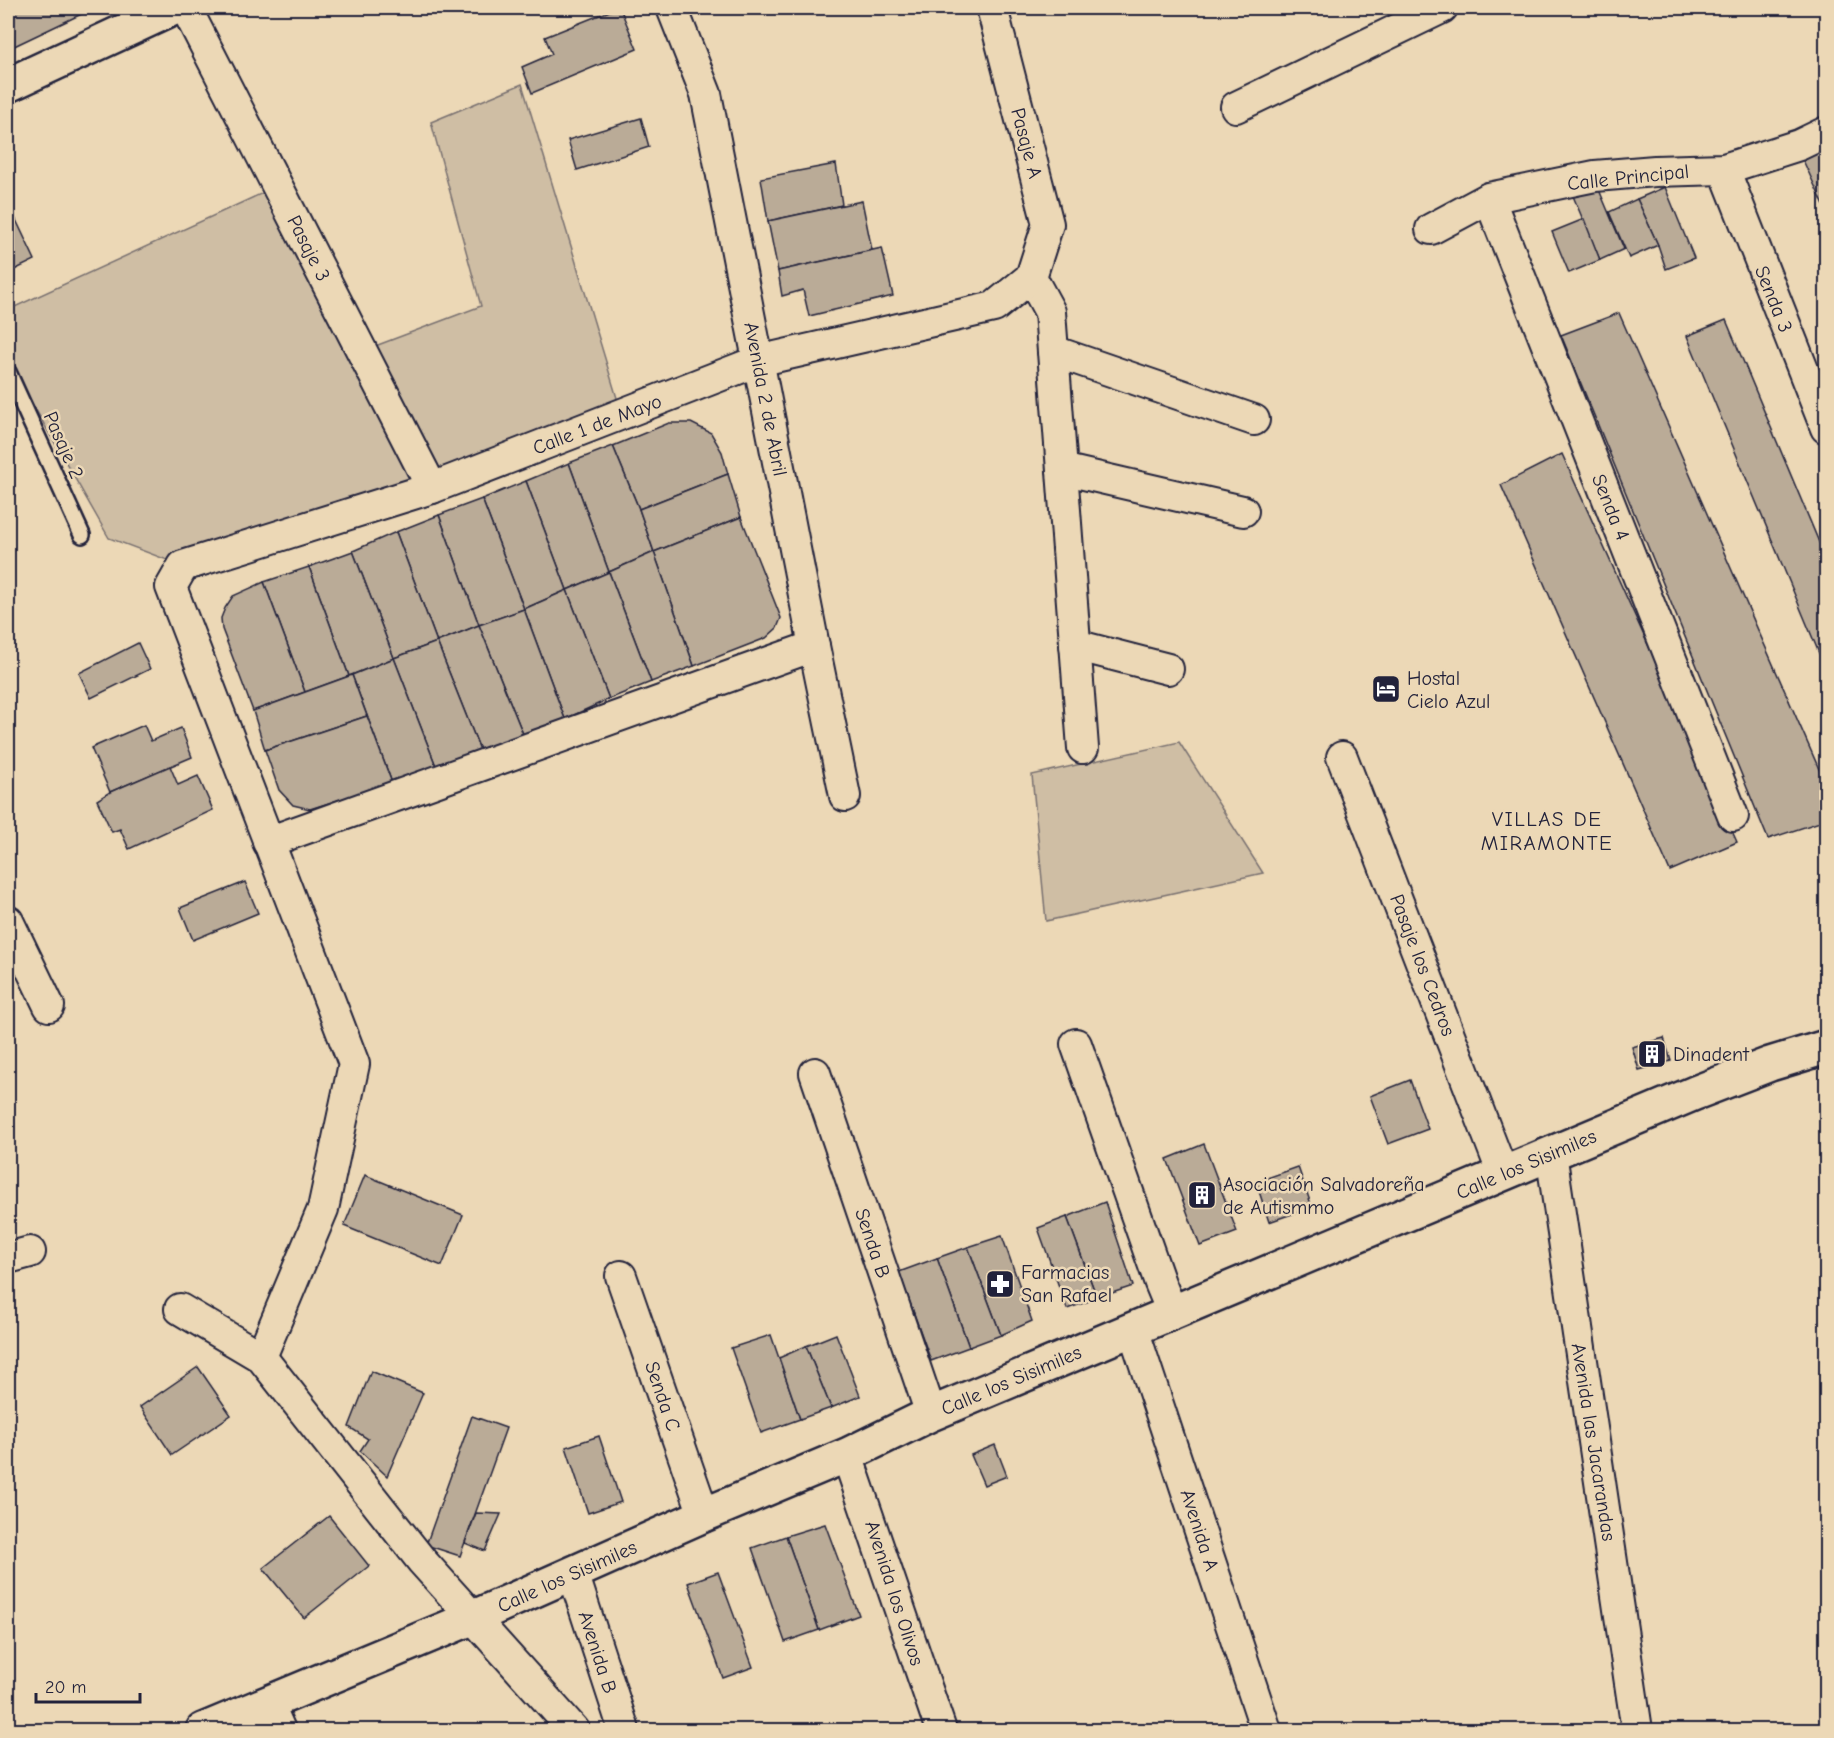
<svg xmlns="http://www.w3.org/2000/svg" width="1834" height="1738" viewBox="0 0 1834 1738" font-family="'Comic Neue',sans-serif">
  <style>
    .green { fill: #cfbea4; stroke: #787070; stroke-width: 1.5 }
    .building { fill: #baab97; stroke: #22223b; stroke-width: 1.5 }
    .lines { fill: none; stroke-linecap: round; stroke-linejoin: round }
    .service-casing { stroke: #22223b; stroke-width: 20 }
    .minor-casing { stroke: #22223b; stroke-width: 34 }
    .secondary-casing { stroke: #22223b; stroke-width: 38 }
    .primary-casing { stroke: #22223b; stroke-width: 38 }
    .service { stroke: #ecd8b6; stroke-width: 15 }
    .minor { stroke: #ecd8b6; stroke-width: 30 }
    .secondary { stroke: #ecd8b6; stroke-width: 33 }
    .primary { stroke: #ecd8b6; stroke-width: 33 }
    .labels { text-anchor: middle; stroke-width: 5; stroke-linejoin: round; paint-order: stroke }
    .street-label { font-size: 20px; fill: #22223b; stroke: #ecd8b6 }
    .poi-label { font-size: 20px; fill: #22223b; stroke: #ecd8b6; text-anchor: start }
    .neighbourhood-label { font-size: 21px; letter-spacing: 1.5px; fill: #22223b; stroke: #ecd8b6 }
  </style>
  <rect width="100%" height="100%" fill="#ecd8b6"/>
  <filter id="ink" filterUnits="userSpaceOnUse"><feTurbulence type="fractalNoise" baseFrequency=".0167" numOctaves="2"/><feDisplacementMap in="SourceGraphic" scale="12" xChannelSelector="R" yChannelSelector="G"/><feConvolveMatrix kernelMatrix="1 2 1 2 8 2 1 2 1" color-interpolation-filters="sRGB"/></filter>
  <g filter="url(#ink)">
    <g class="green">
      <polygon points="522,84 620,408 183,566 109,538 8,361 8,310 278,186 362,351 481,306 431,122"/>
      <polygon points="1179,742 1263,873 1046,921 1032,775"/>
    </g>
    <g class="building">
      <polygon points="8,8 94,8 8,49"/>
      <polygon points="617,8 620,8 637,49 532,93 522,67 552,54 545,37"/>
      <polygon points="641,118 649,147 577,170 568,140"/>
      <polygon points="1826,145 1826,210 1801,156"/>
      <polygon points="836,164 842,205 768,221 761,178"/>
      <polygon points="1597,185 1624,249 1600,260 1573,196"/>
      <polygon points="1665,187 1694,258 1666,269 1658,245 1637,199"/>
      <polygon points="1637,199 1658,245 1629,258 1609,212"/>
      <polygon points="862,201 872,250 778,271 768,221"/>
      <polygon points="8,203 35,260 8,273"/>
      <polygon points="1584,219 1600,260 1569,273 1552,232"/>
      <polygon points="882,248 893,296 809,316 803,290 782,296 778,271"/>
      <polygon points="1619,313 1826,785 1826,820 1768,839 1561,335"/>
      <polygon points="1726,320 1826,559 1826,670 1687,336"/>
      <polygon points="669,423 691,423 711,433 722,452 728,474 639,509 613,446"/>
      <polygon points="613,446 639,509 654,552 609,572 569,463"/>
      <polygon points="1562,454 1737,842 1670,871 1501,485"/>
      <polygon points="569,463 609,572 567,590 526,481"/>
      <polygon points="728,474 741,517 654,552 639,509"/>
      <polygon points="526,481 567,590 524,609 482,499"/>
      <polygon points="482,499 524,609 479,625 439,515"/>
      <polygon points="439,515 479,625 437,642 396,532"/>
      <polygon points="741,517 781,618 777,628 766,638 694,666 654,552"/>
      <polygon points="396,532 437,642 394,658 353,551"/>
      <polygon points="353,551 394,658 349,676 309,567"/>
      <polygon points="654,552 694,666 651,682 609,572"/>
      <polygon points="309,567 349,676 305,692 264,582"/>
      <polygon points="609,572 651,682 609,699 567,590"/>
      <polygon points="264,582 305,692 253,711 222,629 221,618 225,608 233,596"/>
      <polygon points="567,590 609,699 565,719 524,609"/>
      <polygon points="524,609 565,719 523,734 479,625"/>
      <polygon points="479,625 523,734 480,750 437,642"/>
      <polygon points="437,642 480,750 436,766 394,658"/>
      <polygon points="138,643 150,669 91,698 79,673"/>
      <polygon points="394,658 436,766 392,783 352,675"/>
      <polygon points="352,675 367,716 265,750 253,711"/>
      <polygon points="367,716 392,783 310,809 293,805 279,790 265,750"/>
      <polygon points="144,725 151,741 181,728 192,757 110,792 91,748"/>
      <polygon points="170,766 178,785 198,776 213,810 129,849 120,829 112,832 97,800 110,792"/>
      <polygon points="245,882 258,913 193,940 180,908"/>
      <polygon points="1664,1038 1671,1061 1639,1070 1632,1047"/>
      <polygon points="1410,1080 1428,1129 1388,1144 1370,1096"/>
      <polygon points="1204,1144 1237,1232 1200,1246 1167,1159"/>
      <polygon points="1298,1167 1312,1207 1269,1222 1256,1182"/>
      <polygon points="365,1175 463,1215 442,1266 344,1226"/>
      <polygon points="1105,1202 1133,1286 1097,1298 1067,1217"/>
      <polygon points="1067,1217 1097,1298 1067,1309 1038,1228"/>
      <polygon points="1002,1236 1032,1321 1001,1335 968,1247"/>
      <polygon points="968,1247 1001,1335 969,1347 937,1258"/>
      <polygon points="937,1258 969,1347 931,1361 899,1272"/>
      <polygon points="836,1334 860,1396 831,1408 806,1346"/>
      <polygon points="771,1335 800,1419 761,1433 731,1348"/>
      <polygon points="806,1346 831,1408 800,1419 779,1358"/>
      <polygon points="198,1367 231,1415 172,1455 140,1407"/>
      <polygon points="371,1371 423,1393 387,1476 360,1451 368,1439 349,1427"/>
      <polygon points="472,1416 506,1428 460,1556 426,1545"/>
      <polygon points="599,1436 621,1502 588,1513 566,1447"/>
      <polygon points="995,1445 1007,1476 984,1485 971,1455"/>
      <polygon points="476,1513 501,1514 485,1551 465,1543"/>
      <polygon points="329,1516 369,1566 304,1618 263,1568"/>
      <polygon points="825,1524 859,1615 819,1630 786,1536"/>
      <polygon points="786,1536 819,1630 785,1642 752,1548"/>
      <polygon points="718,1572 753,1667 723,1678 688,1583"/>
    </g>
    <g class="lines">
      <g class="service-casing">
        <polyline id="service" points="8,372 82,535"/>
      </g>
      <g class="minor-casing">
        <g id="minor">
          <polyline points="186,8 432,488"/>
          <polyline points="672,8 706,94 814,646 845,796"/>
          <polyline points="992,8 1048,224 1031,277"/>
          <polyline points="1236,107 1442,8"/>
          <polyline points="1724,169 1826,428"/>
          <polyline points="1489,198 1733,816"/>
          <polyline points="1431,229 1489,198 1595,176 1655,171 1724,169 1799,145 1826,132"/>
          <polyline points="1031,277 1050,312 1083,748"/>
          <polyline points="1053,351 1254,420"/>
          <polyline points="1062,469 1243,511"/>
          <polyline points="1075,645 1168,669"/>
          <polyline points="1342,757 1503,1174"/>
          <polyline points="268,842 814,646"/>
          <polyline points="8,921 49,1006"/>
          <polyline points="1076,1044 1160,1283 1172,1312"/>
          <polyline points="815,1073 931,1414"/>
          <polyline points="1551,1153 1637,1730"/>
          <polyline points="8,1258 30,1252"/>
          <polyline points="621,1276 704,1515"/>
          <polyline points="180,1309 261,1357 422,1561 574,1730"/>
          <polyline points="1133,1329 1266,1730"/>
          <polyline points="261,1357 323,1209 354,1064 171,587 183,566 432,488 758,361 994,307 1031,277"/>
          <polyline points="847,1455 941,1730"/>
          <polyline points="573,1573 624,1730"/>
          <polyline points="268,1703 280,1730"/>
        </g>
      </g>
      <g class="secondary-casing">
        <polyline id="secondary" points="203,1730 474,1617 704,1515 847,1455 931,1414 1695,1093 1770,1064 1826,1047"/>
      </g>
      <g class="primary-casing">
        <polyline id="primary" points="8,85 174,8"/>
      </g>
      <use href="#service" class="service"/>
      <use href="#minor" class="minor"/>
      <use href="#secondary" class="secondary"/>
      <use href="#primary" class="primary"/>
    </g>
  </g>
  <defs>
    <g id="hotel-square" transform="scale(1.5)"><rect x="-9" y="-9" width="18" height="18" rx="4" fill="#22223b" stroke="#ecd8b6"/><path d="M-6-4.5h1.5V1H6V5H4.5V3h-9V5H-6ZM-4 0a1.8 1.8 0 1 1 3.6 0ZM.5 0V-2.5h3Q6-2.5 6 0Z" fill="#fff"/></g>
    <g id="building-square" transform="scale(1.5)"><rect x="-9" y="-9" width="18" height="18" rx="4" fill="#22223b" stroke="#ecd8b6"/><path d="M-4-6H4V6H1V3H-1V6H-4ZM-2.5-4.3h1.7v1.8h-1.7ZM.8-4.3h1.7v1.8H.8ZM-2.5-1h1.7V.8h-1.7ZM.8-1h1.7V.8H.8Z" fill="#fff"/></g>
    <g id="pharmacy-square" transform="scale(1.5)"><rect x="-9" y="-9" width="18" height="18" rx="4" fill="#22223b" stroke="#ecd8b6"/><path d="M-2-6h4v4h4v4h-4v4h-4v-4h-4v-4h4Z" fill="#fff"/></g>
  </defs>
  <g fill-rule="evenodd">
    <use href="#hotel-square" x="1386" y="689"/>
    <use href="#building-square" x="1652" y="1054"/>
    <use href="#building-square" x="1202" y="1195"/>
    <use href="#pharmacy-square" x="1000" y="1284"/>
  </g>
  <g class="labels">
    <g class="street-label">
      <text transform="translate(1027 143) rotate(75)" y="7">Pasaje A</text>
      <text transform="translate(1628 177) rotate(-6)" y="7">Calle Principal</text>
      <text transform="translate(309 248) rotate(63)" y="7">Pasaje 3</text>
      <text transform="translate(1774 299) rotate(68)" y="7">Senda 3</text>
      <text transform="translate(766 399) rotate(79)" y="7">Avenida 2 de Abril</text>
      <text transform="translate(597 424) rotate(-21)" y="7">Calle 1 de Mayo</text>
      <text transform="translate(64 445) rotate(66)" y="7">Pasaje 2</text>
      <text transform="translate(1611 507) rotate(68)" y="7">Senda 4</text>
      <text transform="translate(1423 965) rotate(69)" y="7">Pasaje los Cedros</text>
      <text transform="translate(1526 1164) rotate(-23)" y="7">Calle los Sisimiles</text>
      <text transform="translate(873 1243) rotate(71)" y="7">Senda B</text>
      <text transform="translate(1011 1380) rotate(-23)" y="7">Calle los Sisimiles</text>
      <text transform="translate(663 1396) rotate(71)" y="7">Senda C</text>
      <text transform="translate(1594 1442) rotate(81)" y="7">Avenida las Jacarandas</text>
      <text transform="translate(1200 1530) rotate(72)" y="7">Avenida A</text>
      <text transform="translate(567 1576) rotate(-24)" y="7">Calle los Sisimiles</text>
      <text transform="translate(895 1593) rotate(72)" y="7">Avenida los Olivos</text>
      <text transform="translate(598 1652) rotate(72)" y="7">Avenida B</text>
    </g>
    <g class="poi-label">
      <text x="1407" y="685">Hostal<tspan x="1407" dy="23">Cielo Azul</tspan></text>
      <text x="1673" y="1061">Dinadent</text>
      <text x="1223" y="1191">Asociación Salvadoreña<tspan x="1223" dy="23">de Autismmo</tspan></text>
      <text x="1021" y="1279">Farmacias<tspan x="1021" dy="23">San Rafael</tspan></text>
    </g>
    <g class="neighbourhood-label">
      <text x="1547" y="826">VILLAS DE<tspan x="1547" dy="24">MIRAMONTE</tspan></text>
    </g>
  </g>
  <rect width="1834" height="1738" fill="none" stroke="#ecd8b6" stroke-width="30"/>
  <rect x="15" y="15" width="1804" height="1708" fill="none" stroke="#22223b" stroke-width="2" filter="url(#ink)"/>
  <path d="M36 1693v9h104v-9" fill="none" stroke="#22223b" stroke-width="3"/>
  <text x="45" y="1693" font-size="18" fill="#22223b" stroke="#ecd8b6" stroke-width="4.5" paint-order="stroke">20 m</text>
</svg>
